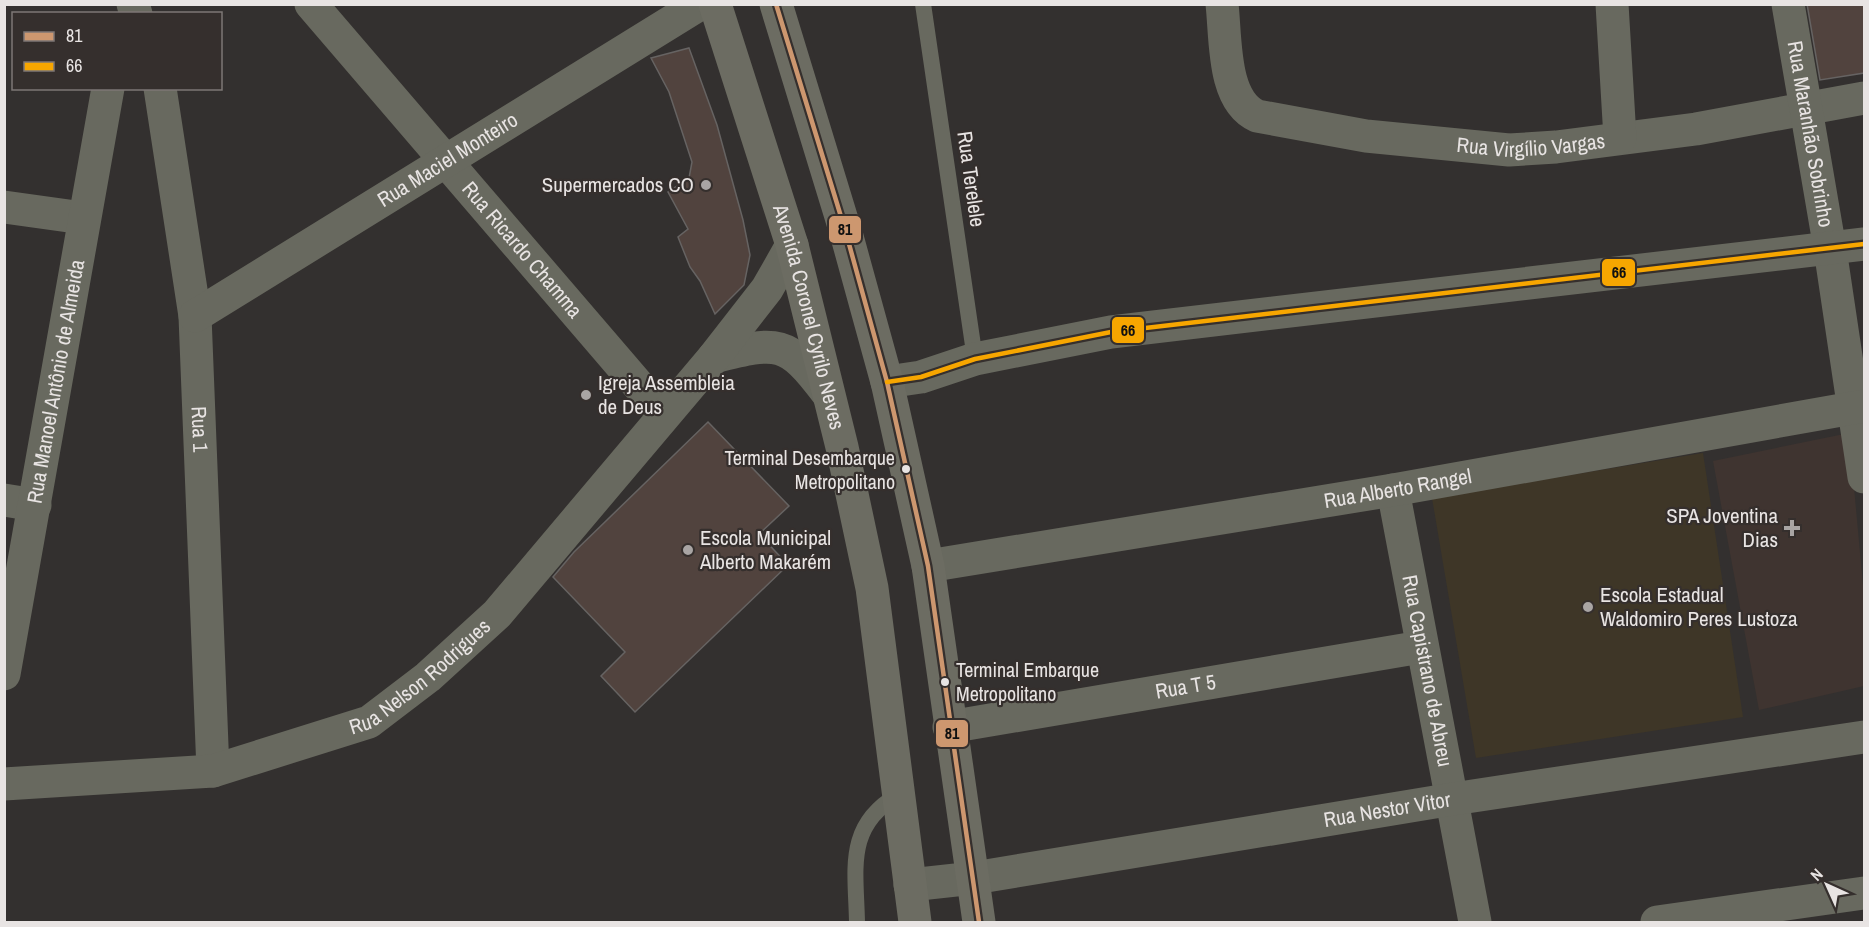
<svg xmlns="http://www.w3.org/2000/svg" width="1869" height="927" viewBox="0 0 1869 927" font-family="'Archivo Narrow',sans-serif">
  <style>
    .built { fill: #3f3430 }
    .education { fill: #3e3627 }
    .building { fill: #51433e; stroke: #666362; stroke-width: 1.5 }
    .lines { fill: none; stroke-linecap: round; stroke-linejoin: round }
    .service { stroke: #68695f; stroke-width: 16 }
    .minor { stroke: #68695f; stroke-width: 33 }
    .trunk { stroke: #6c6c62; stroke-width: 33 }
    .bus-1-casing { stroke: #352f2d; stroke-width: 9 }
    .bus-2-casing { stroke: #352f2d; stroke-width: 9 }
    .bus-1 { stroke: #cd976f; stroke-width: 4.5 }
    .bus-2 { stroke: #f7a600; stroke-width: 4.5 }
    .poi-dot { fill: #a9a5a4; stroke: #352f2d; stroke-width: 2 }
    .bus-dot { fill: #e8e4e3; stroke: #352f2d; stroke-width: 2 }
    .labels { text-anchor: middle; stroke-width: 4.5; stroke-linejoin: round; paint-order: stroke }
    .bus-label { font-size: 20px; fill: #e8e4e3; stroke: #352f2d; text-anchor: end }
    .street-label { font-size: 21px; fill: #e8e4e3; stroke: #352f2d }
    .poi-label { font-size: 21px; fill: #e8e4e3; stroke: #352f2d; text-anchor: start }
    .line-badge { stroke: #352f2d; stroke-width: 2 }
    .pale-badge-label { font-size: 16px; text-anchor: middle; font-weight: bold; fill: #111 }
  </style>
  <rect width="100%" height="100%" fill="#33302f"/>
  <polygon class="built" points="1849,433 1864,596 1864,686 1759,710 1713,461"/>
  <polygon class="education" points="1703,453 1743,717 1476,758 1432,498"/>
  <g class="building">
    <polygon points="1807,4 1864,4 1864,73 1820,80"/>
    <polygon points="689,48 717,125 743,220 750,255 744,285 715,314 700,281 690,267 678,237 688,229 668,192 689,178 692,162 669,92 651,58"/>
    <polygon points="708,422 789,506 759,534 788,565 635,712 601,676 625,652 553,577 574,552"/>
  </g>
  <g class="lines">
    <g class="service">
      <polyline points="923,4 975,359"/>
      <path d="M857 922C856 869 845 826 898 795"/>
    </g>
    <g class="minor">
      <polyline points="133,4 136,14"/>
      <path id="s1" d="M311 4 663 414"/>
      <path id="s2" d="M1222 4C1226 38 1222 100 1257 116L1366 136 1509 150 1556 147 1696 129 1864 98"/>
      <polyline points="1612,4 1620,138"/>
      <path id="s3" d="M1788 4 1830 249 1864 477"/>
      <path id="s4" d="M160 88 195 316 213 771"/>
      <polyline points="4,207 83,218"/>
      <path id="s5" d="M195 316 700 4"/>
      <path d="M714 357C778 341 787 339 828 394"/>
      <polyline points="887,382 921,377 975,359 1111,332 1864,244"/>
      <path id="s6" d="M1393 490 1475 922"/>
      <polyline points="4,500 35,505"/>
      <path id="s7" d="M928 566 1393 490 1864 406"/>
      <path id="s8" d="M4 674 108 88"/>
      <path id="s9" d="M949 727 1421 647"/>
      <path id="s10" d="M4 784 213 771 369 722 428 677 497 614 714 357 767 289 792 245"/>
      <path id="s11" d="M910 885 974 878 1453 799 1864 737"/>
      <polyline points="1657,922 1864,893"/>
    </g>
    <g class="trunk">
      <path id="s12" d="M715 4 792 245 842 447 872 588 915 922"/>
      <polyline points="776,4 846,233 887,382 928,566 979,922"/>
    </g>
    <g class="bus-1-casing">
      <polyline id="bus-1" points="776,4 846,233 887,382 928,566 979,922"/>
    </g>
    <g class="bus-2-casing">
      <polyline id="bus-2" points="887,382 921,377 975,359 1111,332 1864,244"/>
    </g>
    <use href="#bus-1" class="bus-1"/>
    <use href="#bus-2" class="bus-2"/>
  </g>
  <g class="poi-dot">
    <circle cx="706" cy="185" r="6"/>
    <circle cx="586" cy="395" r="6"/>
    <path d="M1789 519h6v6h6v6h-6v6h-6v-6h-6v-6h6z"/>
    <circle cx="688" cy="550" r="6"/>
    <circle cx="1588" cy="607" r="6"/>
  </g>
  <g class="bus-dot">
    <circle cx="906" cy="469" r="5"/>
    <circle cx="945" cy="682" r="5"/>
  </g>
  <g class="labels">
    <g class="bus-label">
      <text x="895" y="465">Terminal Desembarque<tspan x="895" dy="24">Metropolitano</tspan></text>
      <text x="956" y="677" text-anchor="start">Terminal Embarque<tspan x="956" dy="24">Metropolitano</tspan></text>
    </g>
    <g class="street-label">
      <text dy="7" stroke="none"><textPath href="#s3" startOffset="132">Rua Maranhão Sobrinho</textPath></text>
      <text dy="7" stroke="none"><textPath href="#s2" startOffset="399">Rua Virgílio Vargas</textPath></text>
      <text dy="7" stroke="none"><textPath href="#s5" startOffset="297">Rua Maciel Monteiro</textPath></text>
      <text transform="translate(971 179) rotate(82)" y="7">Rua Terelele</text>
      <text dy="7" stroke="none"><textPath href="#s1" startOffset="324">Rua Ricardo Chamma</textPath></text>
      <text dy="7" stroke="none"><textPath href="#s12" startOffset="327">Avenida Coronel Cyrilo Neves</textPath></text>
      <text dy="7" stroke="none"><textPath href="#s8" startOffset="297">Rua Manoel Antônio de Almeida</textPath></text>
      <text dy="7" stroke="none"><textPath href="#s4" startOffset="344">Rua 1</textPath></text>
      <text dy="7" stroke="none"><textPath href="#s7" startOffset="476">Rua Alberto Rangel</textPath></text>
      <text dy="7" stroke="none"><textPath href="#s6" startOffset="184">Rua Capistrano de Abreu</textPath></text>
      <text dy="7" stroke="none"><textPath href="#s10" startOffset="440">Rua Nelson Rodrigues</textPath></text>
      <text dy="7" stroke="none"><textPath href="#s9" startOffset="240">Rua T 5</textPath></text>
      <text dy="7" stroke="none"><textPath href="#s11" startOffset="483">Rua Nestor Vitor</textPath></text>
    </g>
    <g class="poi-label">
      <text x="694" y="192" text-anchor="end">Supermercados CO</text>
      <text x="598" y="390">Igreja Assembleia<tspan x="598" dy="24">de Deus</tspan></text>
      <text x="1778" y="523" text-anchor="end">SPA Joventina<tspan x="1778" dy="24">Dias</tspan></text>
      <text x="700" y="545">Escola Municipal<tspan x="700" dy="24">Alberto Makarém</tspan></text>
      <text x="1600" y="602">Escola Estadual<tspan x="1600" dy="24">Waldomiro Peres Lustoza</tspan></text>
    </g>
  </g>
  <g class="line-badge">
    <rect x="828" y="215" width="34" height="29" rx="6" fill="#cd976f"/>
    <rect x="1601" y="258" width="35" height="29" rx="6" fill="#f7a600"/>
    <rect x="1111" y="316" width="34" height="28" rx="6" fill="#f7a600"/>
    <rect x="935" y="719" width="34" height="29" rx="6" fill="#cd976f"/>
  </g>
  <g class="pale-badge-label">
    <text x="845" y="235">81</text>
    <text x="1619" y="278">66</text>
    <text x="1128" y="336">66</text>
    <text x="952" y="739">81</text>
  </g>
  <rect width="1869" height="927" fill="none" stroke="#e8e4e3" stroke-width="12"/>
  <rect x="12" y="12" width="210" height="78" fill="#352f2d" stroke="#7d7776" stroke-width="1.5"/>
  <rect x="24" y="32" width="30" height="9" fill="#cd976f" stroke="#7d7776" stroke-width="1.5"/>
  <text x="66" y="42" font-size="18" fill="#e8e4e3">81</text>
  <rect x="24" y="62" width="30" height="9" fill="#f7a600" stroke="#7d7776" stroke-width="1.5"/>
  <text x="66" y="72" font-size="18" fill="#e8e4e3">66</text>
  <g transform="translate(1827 885) rotate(315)" stroke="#352f2d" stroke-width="4.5" paint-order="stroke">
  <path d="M0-4.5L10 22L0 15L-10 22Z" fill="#e8e4e3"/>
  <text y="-9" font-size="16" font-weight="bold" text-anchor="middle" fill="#e8e4e3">N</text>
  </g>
</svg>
